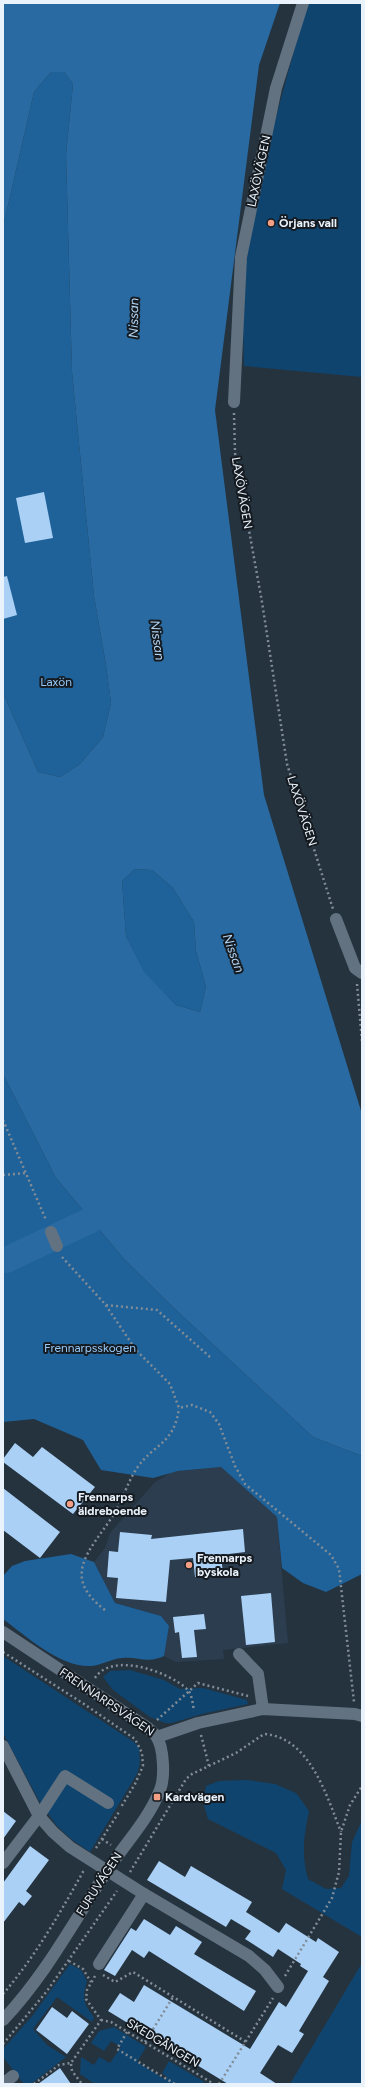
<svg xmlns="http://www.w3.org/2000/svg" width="365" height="2087" viewBox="0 0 365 2087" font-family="Figtree,sans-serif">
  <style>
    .built { fill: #2b3d4f }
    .green { fill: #0f446e }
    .forest { fill: #1f6299 }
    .water { fill: #286aa1; fill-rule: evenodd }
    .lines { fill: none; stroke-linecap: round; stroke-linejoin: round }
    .river { stroke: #286aa1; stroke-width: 26 }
    .building { fill: #aad0f5 }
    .path { stroke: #818c97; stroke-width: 2.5; stroke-dasharray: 2 3; stroke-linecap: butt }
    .minor { stroke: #637280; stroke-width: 12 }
    .poi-dot { fill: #f39f85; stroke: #141a1f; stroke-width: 1.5 }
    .labels { text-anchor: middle; stroke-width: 4; stroke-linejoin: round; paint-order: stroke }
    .street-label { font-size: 12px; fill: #eaf2fb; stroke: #141a1f }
    .poi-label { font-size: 12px; font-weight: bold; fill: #eaf2fb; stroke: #141a1f; text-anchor: start }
    .park-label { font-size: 12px; fill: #96c7f5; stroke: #141a1f }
    .water-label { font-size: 13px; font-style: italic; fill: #b3d3f2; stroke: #141a1f }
  </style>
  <rect width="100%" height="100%" fill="#25333f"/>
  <polygon class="built" points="221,1467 277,1517 288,1643 223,1650 224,1659 176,1662 164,1656 169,1626 161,1616 115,1603 94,1562 105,1548 110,1533 155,1482 172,1472"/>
  <g class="green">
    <polygon points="307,3 362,3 362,377 244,366 242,284 264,161"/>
    <polygon points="3,1656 134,1742 139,1748 140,1763 137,1774 90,1852 71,1839 56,1825 38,1799 3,1733"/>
    <polygon points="130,1670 164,1680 180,1689 203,1688 247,1700 248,1704 202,1714 172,1723 165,1723 150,1717 113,1690 103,1677 110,1671"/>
    <path d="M247 1780 275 1784 296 1793 309 1811C304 1836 301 1854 308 1879L326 1889 341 1888 349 1876 352 1842 362 1820V1937L282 1889 286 1870 276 1853 208 1819 203 1802 206 1786 219 1781Z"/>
    <polygon points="362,1963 362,2084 290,2084"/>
    <path d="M70 1964 81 1970 87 1981C82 1997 83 2004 94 2017L92 2022 57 1997 33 2029 47 2045 66 2057 31 2084H24L3 2057V2049L33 2015Z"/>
    <polygon points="114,2027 146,2047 137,2062 166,2080 167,2077 162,2073 169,2061 203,2081 204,2084 95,2084 80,2074 81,2057 94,2065 99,2057 110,2063 121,2047 111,2041 104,2051 91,2043 99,2031"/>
  </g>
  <g class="forest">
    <polygon points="51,72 64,72 73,84 66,154 72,372 94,596 106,665 111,703 103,737 80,764 60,777 38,772 3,693 3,227 34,92"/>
    <polygon points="135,869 152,870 173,888 194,922 196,951 206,987 200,1012 176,1005 144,973 126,936 122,881"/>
    <polygon points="3,1074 56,1178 124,1259 175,1309 313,1437 362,1456 362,1574 326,1592 303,1583 282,1568 277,1517 221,1467 178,1471 153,1478 101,1470 83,1440 34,1419 3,1422"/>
    <path d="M71 1554 94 1562 115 1603 161 1616 169 1626 164 1656C148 1664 137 1656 122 1658 111 1659 102 1665 91 1666 61 1668 26 1636 3 1619V1576L12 1566 25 1561Z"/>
  </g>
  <path class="water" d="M3 3H280L259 65 215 410 264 795 362 1114V1456L313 1437 175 1309 124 1259 56 1178 3 1074V693L38 772 60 777 80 764 103 737 111 703 106 665 94 596 72 372 66 154 73 84 64 72H51L34 92 3 227ZM135 869 152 870 173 888 194 922 196 951 206 987 200 1012 176 1005 144 972 126 936 122 881Z"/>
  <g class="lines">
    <polyline class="river" points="6,1260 91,1220"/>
  </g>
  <g class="building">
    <polygon points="44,492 53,538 25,543 16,498"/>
    <polygon points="7,576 17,615 3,619 3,577"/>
    <polygon points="15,1443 33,1457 42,1447 95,1487 73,1514 3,1462 3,1459"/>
    <polygon points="3,1488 60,1532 40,1558 3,1530"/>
    <polygon points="243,1529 245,1552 221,1555 223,1574 195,1577 193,1558 170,1560 166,1602 116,1598 118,1578 107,1577 109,1551 118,1552 120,1532 152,1535 151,1539"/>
    <polygon points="271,1593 275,1642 246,1645 241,1596"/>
    <polygon points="204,1614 206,1629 194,1630 197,1657 182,1658 179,1632 175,1633 173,1617"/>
    <polygon points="3,1811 16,1821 3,1839"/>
    <polygon points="30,1846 49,1860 26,1891 32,1896 24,1906 19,1902 3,1923 3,1883"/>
    <polygon points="159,1861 185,1877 191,1866 252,1902 246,1912 279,1933 286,1923 316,1942 318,1938 339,1952 323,1977 329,1981 299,2031 304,2034 292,2053 278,2045 260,2073 277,2084 228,2084 108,2011 120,1993 134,2002 144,1985 250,2049 279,2002 286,2007 308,1971 300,1966 301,1964 278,1949 273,1957 245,1939 251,1931 231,1919 226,1927 147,1880"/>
    <polygon points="144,1919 170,1935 176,1926 202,1942 194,1954 256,1991 244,2011 149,1951 144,1958 132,1950 115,1976 104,1970 131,1928 136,1931"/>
    <polygon points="52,2007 67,2018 72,2011 89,2024 67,2054 36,2030"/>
    <polygon points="60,2068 71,2084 38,2084"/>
  </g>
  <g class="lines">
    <g class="path">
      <polyline points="234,413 235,453 262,602 287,764 333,909"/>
      <polyline points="357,984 362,1041"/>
      <polyline points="3,1120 46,1220"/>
      <polyline points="3,1175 26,1173"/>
      <polyline points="62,1257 105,1304 136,1350 170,1384 179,1408 192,1405 210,1412 219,1424 235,1466 245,1484 331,1555 339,1569 354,1702"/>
      <polyline points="106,1305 157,1310 210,1357"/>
      <path d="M105 1610C60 1576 90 1551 112 1517 122 1502 127 1483 137 1468 154 1443 174 1445 179 1408"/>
      <polyline points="3,1652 84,1704 135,1739 142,1753 143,1766 135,1784 121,1807"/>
      <path d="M95 1678C112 1651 170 1672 188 1690 192 1695 193 1705 194 1711"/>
      <polyline points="157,1720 198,1683 248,1696"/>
      <polyline points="201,1735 209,1766"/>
      <polyline points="102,1839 111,1845"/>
      <polyline points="96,1848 119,1812"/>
      <path d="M130 1872 186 1779 192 1774 236 1753 264 1734C310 1737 327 1797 341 1832"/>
      <polyline points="69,1961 83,1969 91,1982"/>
      <polyline points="103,1975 115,1982 133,1972 246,2042"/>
      <polyline points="95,1976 87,1990 86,1999 101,2020"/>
      <polyline points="285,1976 332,1898 339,1872 341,1832 350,1805 362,1786"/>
      <path d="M3 1994C35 1957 60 1913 84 1870"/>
      <polyline points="101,2020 111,2022 214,2084"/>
      <polyline points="127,2032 117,2049 175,2084"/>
      <polyline points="145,2042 173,1997"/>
      <polyline points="3,2044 47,1991 117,1891"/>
      <polyline points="71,2064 72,2071 82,2084"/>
      <polyline points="34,2084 59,2065 71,2063 101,2020"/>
      <polyline points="219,2084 273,1998"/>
    </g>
    <g class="minor">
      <polyline points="234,402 241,257 276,88 303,3"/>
      <polyline points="336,919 355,968 362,973"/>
      <polyline points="51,1232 57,1246"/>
      <path d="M3 1632 148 1728C150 1730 154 1733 156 1736 164 1747 165 1778 160 1790 149 1819 124 1845 107 1871 74 1921 45 1976 3 2020"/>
      <polyline points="239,1654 258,1674 263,1709"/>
      <polyline points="157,1737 198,1723 263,1709 355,1714 362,1716"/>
      <polyline points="3,1746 39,1816 53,1832 70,1847 144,1894 249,1956 265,1970 278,1987"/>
      <polyline points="3,1863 39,1816 65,1776 108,1803"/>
      <polyline points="99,1964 144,1894"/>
      <polyline points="3,2084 13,2076"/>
    </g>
  </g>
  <g class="poi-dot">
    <circle cx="271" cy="223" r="4"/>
    <circle cx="70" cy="1504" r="4"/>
    <circle cx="189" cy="1565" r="4"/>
    <rect x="153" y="1793" width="8" height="8" rx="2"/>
  </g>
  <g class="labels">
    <g class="street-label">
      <text transform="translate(259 171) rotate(-78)" y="4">LAXÖVÄGEN</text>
      <text transform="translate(242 493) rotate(80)" y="4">LAXÖVÄGEN</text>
      <text transform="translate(302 811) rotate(72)" y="4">LAXÖVÄGEN</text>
      <text transform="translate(107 1702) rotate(34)" y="4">FRENNARPSVÄGEN</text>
      <text transform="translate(99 1884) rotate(-57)" y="4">FURUVÄGEN</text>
      <text transform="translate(163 2043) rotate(31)" y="4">SKEDGÅNGEN</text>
    </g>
    <g class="poi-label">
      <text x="279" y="227">Örjans vall</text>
      <text x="78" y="1501">Frennarps<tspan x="78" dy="14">äldreboende</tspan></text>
      <text x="197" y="1562">Frennarps<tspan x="197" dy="14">byskola</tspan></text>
      <text x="165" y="1801">Kardvägen</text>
    </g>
    <g class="park-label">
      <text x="56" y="686">Laxön</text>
      <text x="90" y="1352">Frennarpsskogen</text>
    </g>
    <g class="water-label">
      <text transform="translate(133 318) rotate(-89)" y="5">Nissan</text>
      <text transform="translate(158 640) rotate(82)" y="5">Nissan</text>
      <text transform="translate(234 953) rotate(70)" y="5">Nissan</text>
    </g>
  </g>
  <rect width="365" height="2087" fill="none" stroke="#eaf2fb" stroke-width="8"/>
</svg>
